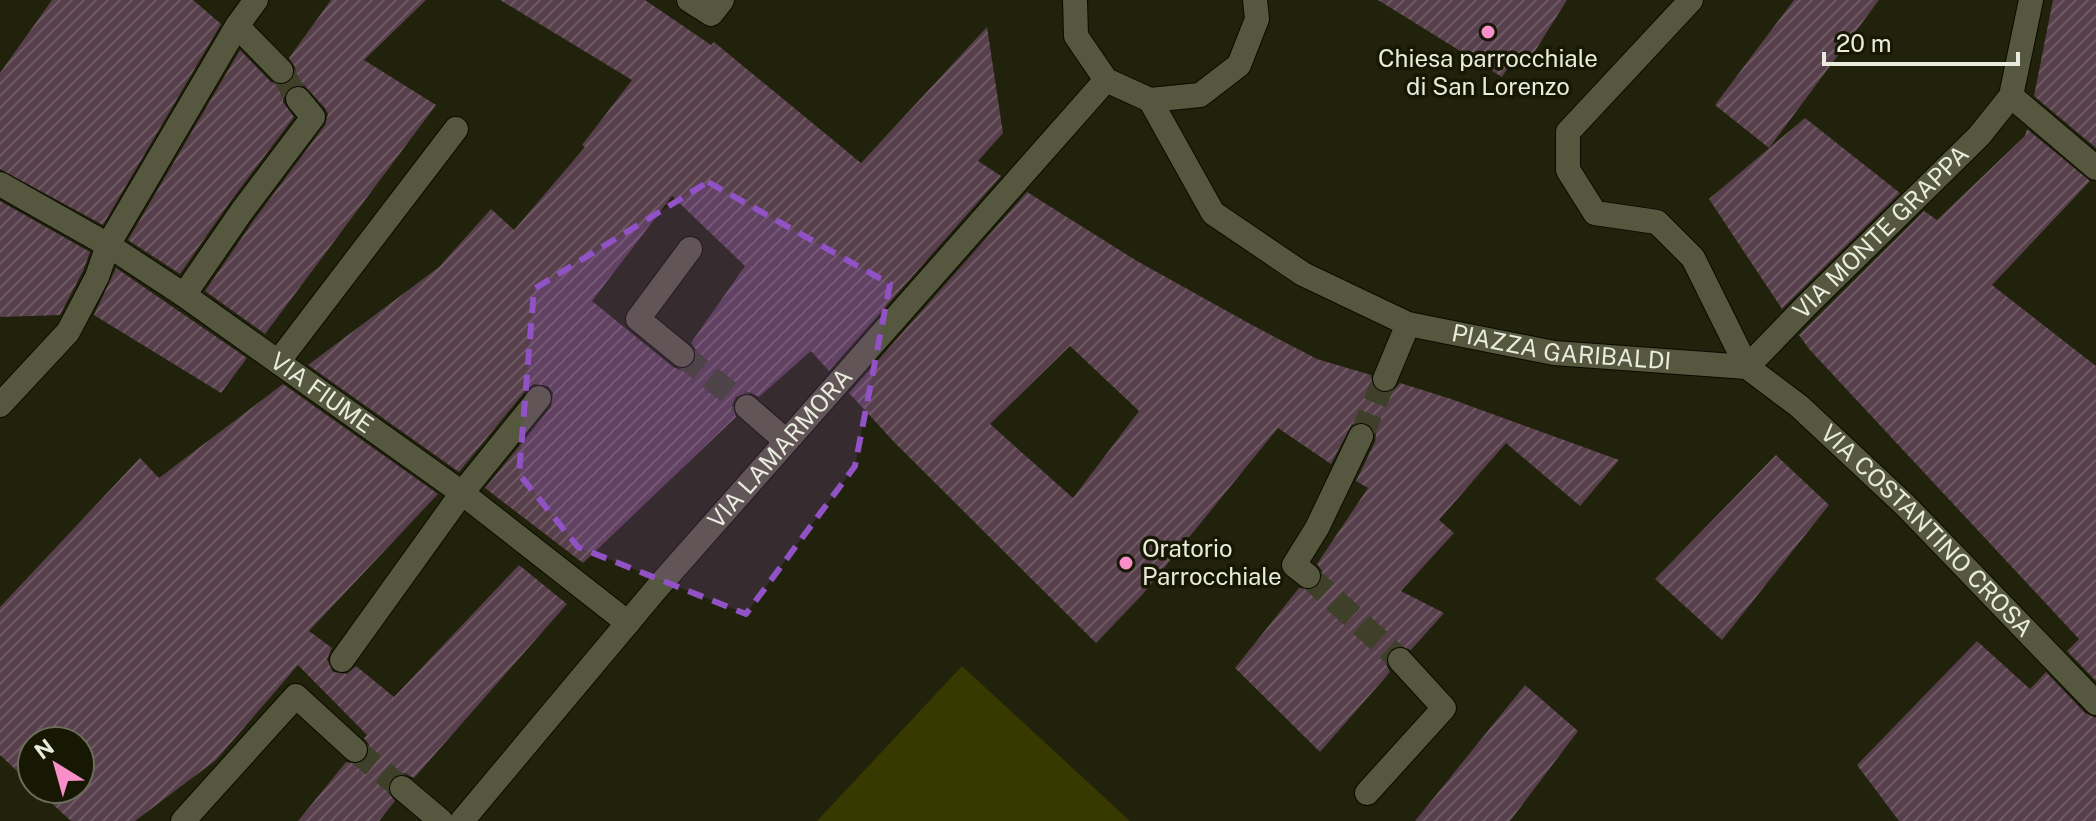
<svg xmlns="http://www.w3.org/2000/svg" width="2096" height="821" viewBox="0 0 2096 821" font-family="'Public Sans',sans-serif">
  <style>
    .grass { fill: #373900 }
    .building { fill: url(#building-hatch); fill-rule: evenodd }
    .lines { fill: none; stroke-linecap: round; stroke-linejoin: round }
    .minor-tunnel { stroke: #3e402a; stroke-width: 24; stroke-dasharray: 24 12; stroke-linecap: butt }
    .minor-casing { stroke: #0a0b00; stroke-width: 26 }
    .minor { stroke: #55573e; stroke-width: 24 }
    .marked { fill: #9152c5; fill-opacity: 0.2; stroke: #9152c5; stroke-width: 6; stroke-dasharray: 16 10; stroke-linejoin: round }
    .poi-dot { fill: #f98fc9; stroke: #171803; stroke-width: 3 }
    .labels { text-anchor: middle; stroke-width: 7; stroke-linejoin: round; paint-order: stroke }
    .poi-label { font-size: 24px; fill: #e9ebdd; stroke: #171803 }
    .street-label { font-size: 24px; fill: #e9ebdd; stroke: #171803 }
  </style>
  <defs>
    <pattern id="building-hatch" width="6" height="6" patternUnits="userSpaceOnUse" patternTransform="scale(2)"><rect width="6" height="6" fill="#573f4b"/><path d="M-1 1l2-2M0 6l6-6M5 7l2-2" fill="none" stroke="#6f5b64"/></pattern>
  </defs>
  <rect width="100%" height="100%" fill="#20220b"/>
  <polygon class="grass" points="962,666 1130,821 817,821"/>
  <g class="building">
    <polygon points="52,0 193,0 221,24 103,225 0,169 0,73"/>
    <polygon points="331,0 426,0 364,60 436,105 265,334 205,291 254,220 325,125 328,114 325,108 304,85 295,84 284,93 283,102 294,117 230,202 180,274 128,240 240,50 271,82 285,85 292,81 296,74 295,67 289,58"/>
    <path d="M500 0H645L711 45 714 42 861 163 987 27 1003 133 978 161 1001 176 829 371 811 351 759 397 749 392 736 397 732 405 736 417 583 563 485 488 551 407 553 393 548 386 534 384 527 389 459 472 308 365 439 267 491 209 514 230 585 147 582 145 632 80ZM672 196 745 266 691 343 696 350 694 364 688 369 680 370 673 367 592 301Z"/>
    <polygon points="1378,0 1567,0 1523,70 1511,63 1502,77"/>
    <polygon points="1794,0 1879,0 1769,148 1715,105"/>
    <polygon points="2053,0 2096,0 2096,148 2034,96"/>
    <polygon points="1805,118 1900,193 1782,309 1709,199"/>
    <polygon points="2027,129 2090,181 1992,285 2096,366 2096,681 2067,651 2079,639 1809,349 1799,335 1924,211 1937,220 2025,136"/>
    <path d="M1027 192 1137 261 1252 325 1317 359 1371 375 1373 387 1379 392 1386 394 1393 391 1400 383 1451 399 1619 460 1580 506 1506 443 1439 520 1454 533 1401 591 1444 613 1411 650 1398 645 1389 650 1385 662 1390 672 1320 752 1235 668 1299 588 1313 590 1320 585 1322 571 1317 564 1368 488 1356 481 1375 442 1376 434 1368 423 1361 421 1352 424 1331 464 1278 428 1142 595 1096 643 895 443 849 393ZM1070 346 1139 411 1073 498 990 424Z"/>
    <polygon points="0,201 90,252 83,271 60,315 0,317"/>
    <polygon points="116,268 247,358 221,393 94,315"/>
    <polygon points="283,384 438,494 309,631 332,648 327,659 333,672 347,674 356,666 394,697 519,565 567,604 414,778 404,773 391,778 388,792 395,801 379,821 298,821 346,762 360,764 370,752 369,745 364,738 367,735 298,665 216,760 135,821 71,821 36,789 80,789 80,741 32,741 32,785 0,755 0,607 140,458 159,478"/>
    <polygon points="1776,455 1829,505 1722,640 1655,579"/>
    <polygon points="1977,641 2030,689 2046,672 2085,713 2096,718 2096,821 1899,821 1857,765"/>
    <polygon points="1525,685 1578,731 1510,821 1415,821"/>
  </g>
  <g class="lines">
    <g class="minor-tunnel">
      <polyline points="281,71 298,99"/>
      <polyline points="682,355 747,407"/>
      <polyline points="1361,436 1385,379"/>
      <polyline points="1308,576 1400,660"/>
      <polyline points="355,750 402,788"/>
    </g>
    <g class="minor-casing">
      <g id="minor">
        <polyline points="689,0 711,14 722,0"/>
        <polyline points="1075,0 1076,36 1106,80 1150,100 1200,95 1239,65 1257,19 1255,0"/>
        <path id="s1" d="M1691 0 1568 132V170L1595 213 1657 222 1693 258 1747 367 1799 406 1905 505 2096 703"/>
        <polyline points="237,26 281,71"/>
        <polyline points="2011,96 2096,168"/>
        <path id="s2" d="M1150 100 1213 213 1303 274 1408 324 1554 353 1747 367"/>
        <path id="s3" d="M0 184 108 245 184 295 462 493 628 623"/>
        <polyline points="184,295 242,211 313,117 298,99"/>
        <polyline points="682,355 638,319 690,249"/>
        <polyline points="278,362 456,129"/>
        <path id="s4" d="M1747 367 1807 305 1979 136 2011 96 2031 0"/>
        <polyline points="1385,379 1408,324"/>
        <polyline points="0,405 68,332 97,277 108,245 237,26 256,0"/>
        <polyline points="747,407 786,441"/>
        <polyline points="1308,576 1294,565 1317,528 1361,436"/>
        <polyline points="342,660 462,493 539,398"/>
        <polyline points="402,788 441,821"/>
        <polyline points="1367,793 1444,708 1400,660"/>
        <polyline points="183,821 296,696 355,750"/>
        <path id="s5" d="M462 821 657 588 1106 80"/>
      </g>
    </g>
    <use href="#minor" class="minor"/>
  </g>
  <path class="marked" d="M708 182 890 284 855 466 746 614 578 547 519 474 534 289Z"/>
  <g class="poi-dot">
    <circle cx="1488" cy="32" r="8"/>
    <circle cx="1126" cy="563" r="8"/>
  </g>
  <g class="labels">
    <g class="poi-label">
      <text x="1488" y="67">Chiesa parrocchiale<tspan x="1488" dy="28">di San Lorenzo</tspan></text>
      <text x="1142" y="557" text-anchor="start">Oratorio<tspan x="1142" dy="28">Parrocchiale</tspan></text>
    </g>
    <g class="street-label">
      <text dy="8" stroke="none"><textPath href="#s4" startOffset="190">VIA MONTE GRAPPA</textPath></text>
      <text dy="8" stroke="none"><textPath href="#s2" startOffset="510">PIAZZA GARIBALDI</textPath></text>
      <text dy="8" stroke="none"><textPath href="#s3" startOffset="384">VIA FIUME</textPath></text>
      <text dy="8" stroke="none"><textPath href="#s5" startOffset="490">VIA LAMARMORA</textPath></text>
      <text dy="8" stroke="none"><textPath href="#s1" startOffset="748">VIA COSTANTINO CROSA</textPath></text>
    </g>
  </g>
  <g transform="translate(56 765) rotate(323)"><circle r="38" fill="#171803" stroke="#6b6c5a" stroke-width="2"/>
  <path d="M0-6L14 30L0 20L-14 30Z" fill="#f98fc9"/>
  <text y="-12" font-size="22" font-weight="bold" text-anchor="middle" fill="#e9ebdd">N</text>
  </g>
  <path d="M1824 52v12h194v-12" fill="none" stroke="#e9ebdd" stroke-width="4"/>
  <text x="1836" y="52" font-size="24" fill="#e9ebdd" stroke="#171803" stroke-width="6" paint-order="stroke">20 m</text>
</svg>
